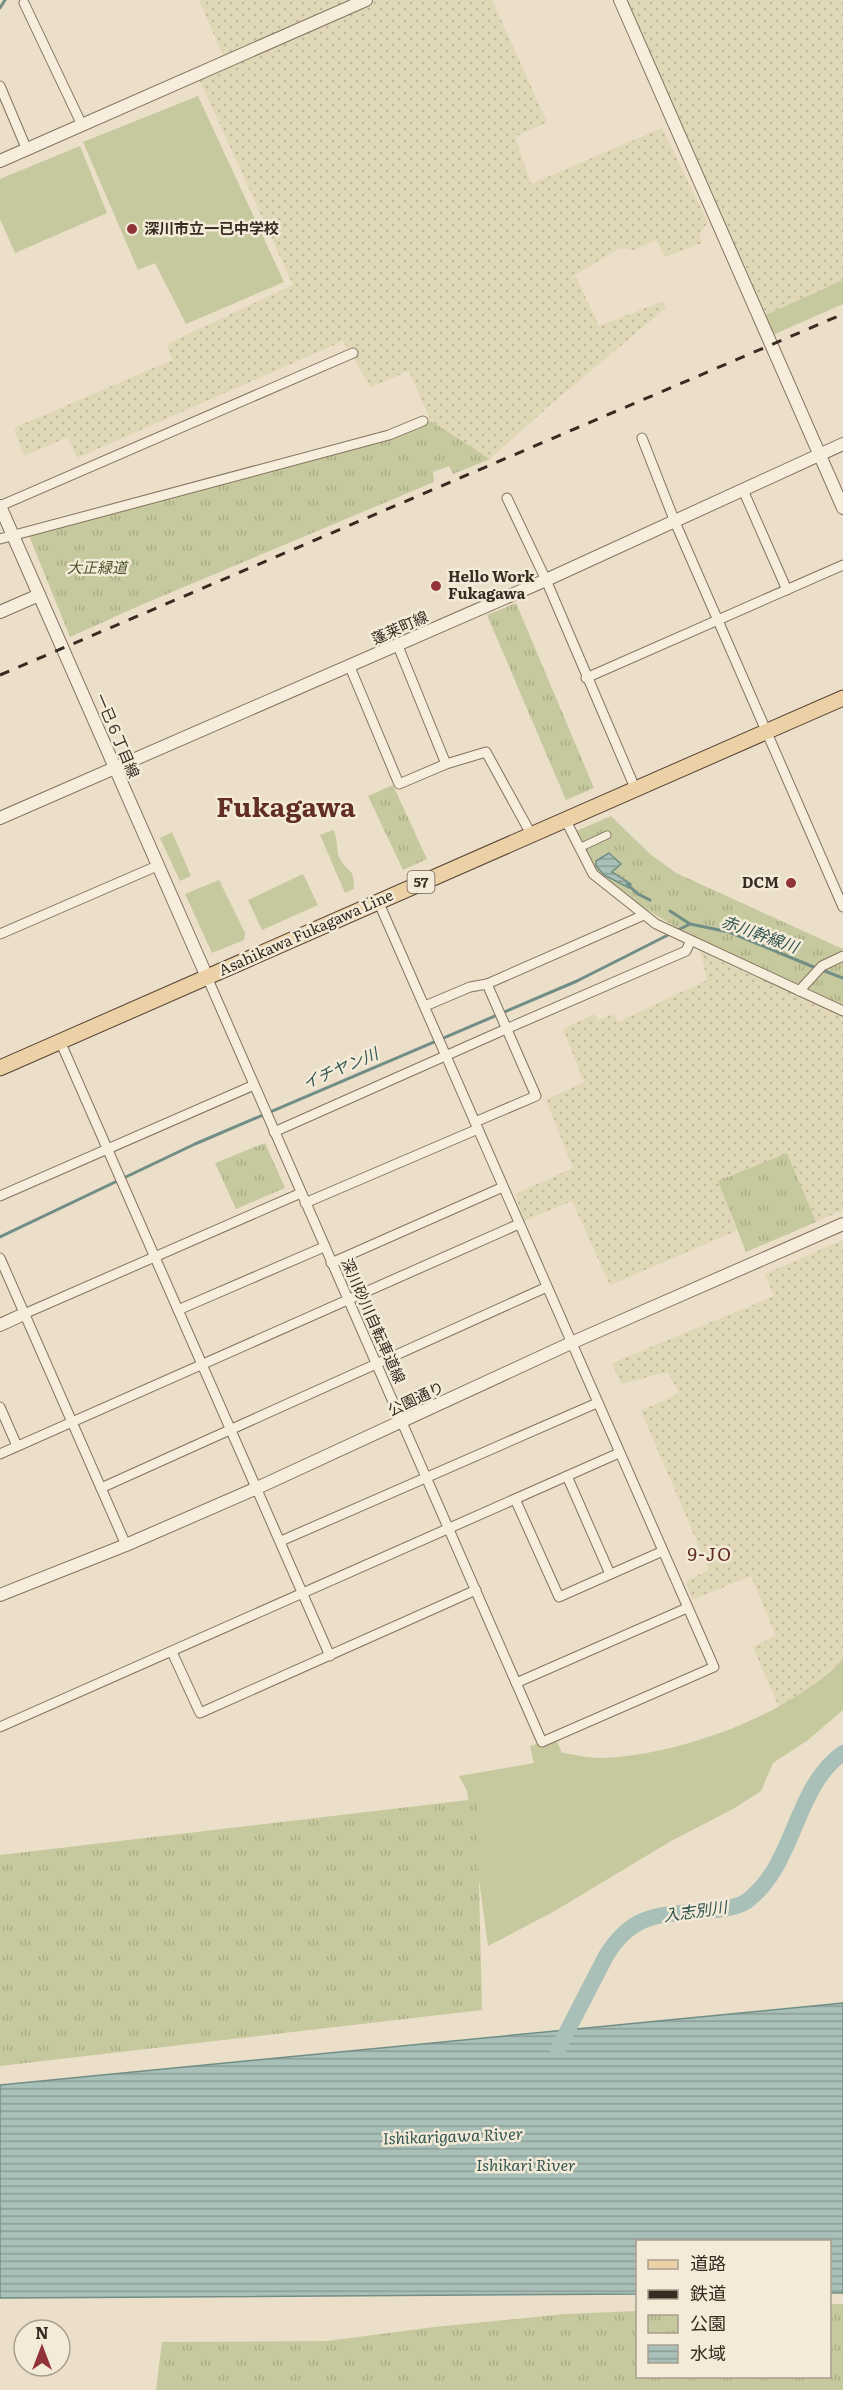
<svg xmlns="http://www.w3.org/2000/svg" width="843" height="2390" viewBox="0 0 843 2390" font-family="Literata,'Noto Sans JP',serif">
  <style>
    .farmland { fill: url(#farmland-dots) }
    .grass { fill: #c6c99d }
    .park { fill: url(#park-tufts) }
    .water { fill: url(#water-rules); stroke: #708e85; stroke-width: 1.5 }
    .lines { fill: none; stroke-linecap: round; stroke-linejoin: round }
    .stream { stroke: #708e85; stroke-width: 3 }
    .river { stroke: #a9c0b8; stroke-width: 16 }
    .pedestrian-casing { stroke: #86725f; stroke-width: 9 }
    .minor-casing { stroke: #86725f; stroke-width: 11 }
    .tertiary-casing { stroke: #86725f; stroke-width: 14 }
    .primary-casing { stroke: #554033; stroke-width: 17 }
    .pedestrian { stroke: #f6eddc; stroke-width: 7 }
    .minor { stroke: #f6eddc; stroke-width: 9 }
    .tertiary { stroke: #f6eddc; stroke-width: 12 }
    .primary { stroke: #ebd1a5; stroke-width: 15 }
    .rail { stroke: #382b21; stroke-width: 3; stroke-dasharray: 10 10; stroke-linecap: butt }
    .poi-dot { fill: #90343a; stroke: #f3ead8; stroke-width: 2 }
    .labels { text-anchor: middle; stroke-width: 5; stroke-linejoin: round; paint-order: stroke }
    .shield { fill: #f3ead8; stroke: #706458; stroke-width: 1.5 }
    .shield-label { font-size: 14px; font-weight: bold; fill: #382b21 }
    .poi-label { font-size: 15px; font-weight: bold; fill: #382b21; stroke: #f3ead8; text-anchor: start }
    .park-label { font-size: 15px; font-style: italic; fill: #4b532a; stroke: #f3ead8 }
    .street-label { font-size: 15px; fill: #382b21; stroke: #f3ead8 }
    .water-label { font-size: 16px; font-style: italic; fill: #325652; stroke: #f3ead8 }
    .quarter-label { font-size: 18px; letter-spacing: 1.5px; fill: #612d24; stroke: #f3ead8 }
    .town-label { font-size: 27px; font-weight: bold; fill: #612d24; stroke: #f3ead8 }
  </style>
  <defs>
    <pattern id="farmland-dots" width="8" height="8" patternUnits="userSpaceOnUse" patternTransform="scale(1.5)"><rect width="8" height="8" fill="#e0d7b7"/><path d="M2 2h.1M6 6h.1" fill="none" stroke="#c1b99d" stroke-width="1.8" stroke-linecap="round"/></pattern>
    <pattern id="park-tufts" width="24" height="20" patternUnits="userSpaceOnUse" patternTransform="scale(1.5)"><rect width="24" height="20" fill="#c6c99d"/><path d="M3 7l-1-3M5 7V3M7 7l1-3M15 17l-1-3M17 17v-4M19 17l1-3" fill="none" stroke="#abad87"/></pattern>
    <pattern id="water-rules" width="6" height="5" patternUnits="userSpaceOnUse" patternTransform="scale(1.5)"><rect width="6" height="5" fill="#a9c0b8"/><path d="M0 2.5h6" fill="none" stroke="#8b9c95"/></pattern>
  </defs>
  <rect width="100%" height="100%" fill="#ebdfc9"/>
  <g class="farmland">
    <polygon points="199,0 492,0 547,122 515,137 531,184 662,128 708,223 699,233 702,243 665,257 656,240 634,250 620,248 575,275 599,326 661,302 667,307 550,405 490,459 431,421 409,371 371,387 343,341 77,458 68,437 24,456 14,428 172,360 167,344 293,285 196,72 224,58"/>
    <polygon points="620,0 843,0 843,280 759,318"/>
    <polygon points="698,940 843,1005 843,1210 816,1222 787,1154 719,1181 736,1231 610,1285 572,1201 524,1221 515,1194 573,1168 546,1100 584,1082 563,1029 594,1014 598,1020 614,1014 618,1022 707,980"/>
    <polygon points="843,1240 843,1659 799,1696 779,1707 753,1647 776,1636 751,1576 692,1600 686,1581 709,1570 641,1411 680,1393 667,1372 621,1384 612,1363 774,1296 765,1274"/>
  </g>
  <g class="grass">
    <polygon points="198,96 284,282 186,324 155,263 138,270 83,142"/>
    <polygon points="80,146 107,213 15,253 0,219 0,179"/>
    <polygon points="843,280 843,304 768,337 759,318"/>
    <path d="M333 830C339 839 335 850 340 859 349 875 354 866 354 889L345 893 320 835Z"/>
    <polygon points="172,832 191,876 180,881 160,838"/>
    <polygon points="303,874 318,905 262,930 248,900"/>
    <polygon points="219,880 245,933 244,940 212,953 185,894"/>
    <path d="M843 1659V1710L808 1740 773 1763 761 1791 733 1809 671 1841 553 1912 488 1946 467 1791 459 1776 534 1763 530 1746 556 1739 562 1753C574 1754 587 1758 599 1758 677 1756 789 1716 843 1659Z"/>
  </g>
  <g class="park">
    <polygon points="431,421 490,459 453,474 449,466 433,472 434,482 141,605 70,637 28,533 388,439"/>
    <polygon points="516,603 594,788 566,800 487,615"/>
    <polygon points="393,785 427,859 403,870 368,796"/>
    <polygon points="611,816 650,854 676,873 843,949 843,1005 692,937 638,904 596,874 576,831"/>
    <polygon points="265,1143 285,1188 236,1209 215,1163"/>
    <polygon points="787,1153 816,1222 746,1252 718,1181"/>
    <polygon points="477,1799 482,2010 0,2066 0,1855"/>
    <polygon points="830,2304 843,2304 843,2390 156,2390 162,2342 327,2341 434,2327 565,2314 637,2311 638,2376 830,2376"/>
  </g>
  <g class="water">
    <polygon points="609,853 621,864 612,872 631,884 629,888 604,875 596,866 596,861"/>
    <polygon points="843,2003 843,2293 830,2293 830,2242 638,2242 637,2294 0,2298 0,2085"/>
  </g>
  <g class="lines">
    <g class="stream">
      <polyline points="0,8 5,0"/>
      <polyline points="627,884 638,894 650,900"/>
      <polyline points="670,911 690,924 729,932 816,968"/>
      <polyline points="676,931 690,924"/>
      <polyline points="822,970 843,978"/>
      <polyline points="0,1237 195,1144 577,981 670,934"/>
    </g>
    <path class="river" d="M558 2049 606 1956C636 1907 668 1916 717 1910 728 1908 739 1907 747 1901 796 1864 794 1787 843 1753"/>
    <g class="pedestrian-casing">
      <polyline id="pedestrian" points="579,848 607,835"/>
    </g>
    <g class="minor-casing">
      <g id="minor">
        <polyline points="24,3 82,125"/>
        <polyline points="0,86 27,150"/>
        <polyline points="642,438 675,522 843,907"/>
        <polyline points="743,490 787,590"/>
        <polyline points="507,498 546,580 635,788"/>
        <polyline points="0,506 353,353"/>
        <polyline points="0,539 389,435 423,421"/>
        <polyline points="398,646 446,764 486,752 531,834"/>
        <polyline points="350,667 399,784 446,764"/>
        <polyline points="586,678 843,565"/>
        <polyline points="565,819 593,874 656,924 843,1011"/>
        <polyline points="0,934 157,866"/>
        <polyline points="207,977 542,1742 714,1667 378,901"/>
        <polyline points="799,991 822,966 843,956"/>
        <polyline points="425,1006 470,987 487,984 644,915"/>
        <polyline points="60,1041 330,1656"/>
        <polyline points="475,1122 536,1096 487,984"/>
        <polyline points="274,1132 506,1029 686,951 690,942"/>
        <polyline points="0,1196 254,1085"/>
        <polyline points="305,1203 478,1129"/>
        <polyline points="0,1258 126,1545"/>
        <polyline points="331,1263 503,1187"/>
        <polyline points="178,1310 324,1247"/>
        <polyline points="24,1314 301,1193"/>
        <polyline points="0,1407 17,1446"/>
        <polyline points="0,1454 519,1224"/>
        <polyline points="567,1476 610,1574"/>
        <polyline points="101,1488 547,1287"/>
        <polyline points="515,1499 559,1597 663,1551"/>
        <polyline points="281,1541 597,1403"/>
        <polyline points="172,1652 200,1713 476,1590"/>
        <polyline points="516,1683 687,1608"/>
        <polyline points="0,1727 619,1453"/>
      </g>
    </g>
    <g class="tertiary-casing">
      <g id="tertiary">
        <polyline points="620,0 843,508"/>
        <polyline points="0,161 366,0"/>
        <polyline points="0,506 207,977"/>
        <polyline points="0,612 39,595"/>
        <polyline points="0,818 546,580 843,444"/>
        <polyline points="0,1325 24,1314"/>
        <polyline points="0,1595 126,1545 257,1488 571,1343 843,1224"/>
      </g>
    </g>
    <g class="primary-casing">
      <polyline id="primary" points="0,1068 843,698"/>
    </g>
    <use href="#pedestrian" class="pedestrian"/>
    <use href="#minor" class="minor"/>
    <use href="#tertiary" class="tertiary"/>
    <use href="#primary" class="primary"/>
    <polyline class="rail" points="0,675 843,314"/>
  </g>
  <g class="poi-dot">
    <circle cx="132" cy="229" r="6"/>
    <circle cx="436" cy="586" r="6"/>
    <circle cx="791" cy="883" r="6"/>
  </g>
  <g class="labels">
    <rect class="shield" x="407.5" y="871" width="27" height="22" rx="4.5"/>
    <g class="shield-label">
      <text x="421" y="887">57</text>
    </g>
    <g class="poi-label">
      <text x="144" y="234">深川市立一已中学校</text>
      <text x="448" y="582">Hello Work<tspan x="448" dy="17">Fukagawa</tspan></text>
      <text x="779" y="888" text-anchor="end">DCM</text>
    </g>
    <g class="park-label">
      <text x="97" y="573">大正緑道</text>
    </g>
    <g class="street-label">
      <text transform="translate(400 628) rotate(-24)" y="5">蓬莱町線</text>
      <text transform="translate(117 736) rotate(67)" y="5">一已６丁目線</text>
      <text transform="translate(306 933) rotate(-24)" y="5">Asahikawa Fukagawa Line</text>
      <text transform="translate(373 1321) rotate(66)" y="5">深川砂川自転車道線</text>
      <text transform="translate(416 1399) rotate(-25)" y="5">公園通り</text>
    </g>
    <g class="water-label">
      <text transform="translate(760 934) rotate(20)" y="6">赤川幹線川</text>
      <text transform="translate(340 1068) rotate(-23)" y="6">イチヤン川</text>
      <text transform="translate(695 1911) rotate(-8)" y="6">入志別川</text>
      <text transform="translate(453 2136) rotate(-2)" y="6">Ishikarigawa River</text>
      <text x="526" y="2171">Ishikari River</text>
    </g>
    <g class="quarter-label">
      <text x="710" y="1561">9-JO</text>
    </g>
    <g class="town-label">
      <text x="286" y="817">Fukagawa</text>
    </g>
  </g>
  <rect x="636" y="2240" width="195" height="138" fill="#f3ead8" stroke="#a89e8f" stroke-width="1.5"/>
  <rect x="648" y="2260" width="30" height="9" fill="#ebd1a5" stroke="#a89e8f" stroke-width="1.5"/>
  <text x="690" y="2270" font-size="18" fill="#382b21">道路</text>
  <rect x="648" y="2290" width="30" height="9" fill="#382b21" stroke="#a89e8f" stroke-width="1.5"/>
  <text x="690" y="2300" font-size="18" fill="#382b21">鉄道</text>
  <rect x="648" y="2315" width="30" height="18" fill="url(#park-tufts)" stroke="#a89e8f" stroke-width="1.5"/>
  <text x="690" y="2330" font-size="18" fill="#382b21">公園</text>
  <rect x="648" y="2345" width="30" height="18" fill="url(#water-rules)" stroke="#a89e8f" stroke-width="1.5"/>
  <text x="690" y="2360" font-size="18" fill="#382b21">水域</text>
  <g transform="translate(42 2348)"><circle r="28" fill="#f3ead8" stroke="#a89e8f" stroke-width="1.5"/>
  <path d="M0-4.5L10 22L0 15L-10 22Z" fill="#90343a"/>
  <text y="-9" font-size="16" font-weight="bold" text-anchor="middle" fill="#382b21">N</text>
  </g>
</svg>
